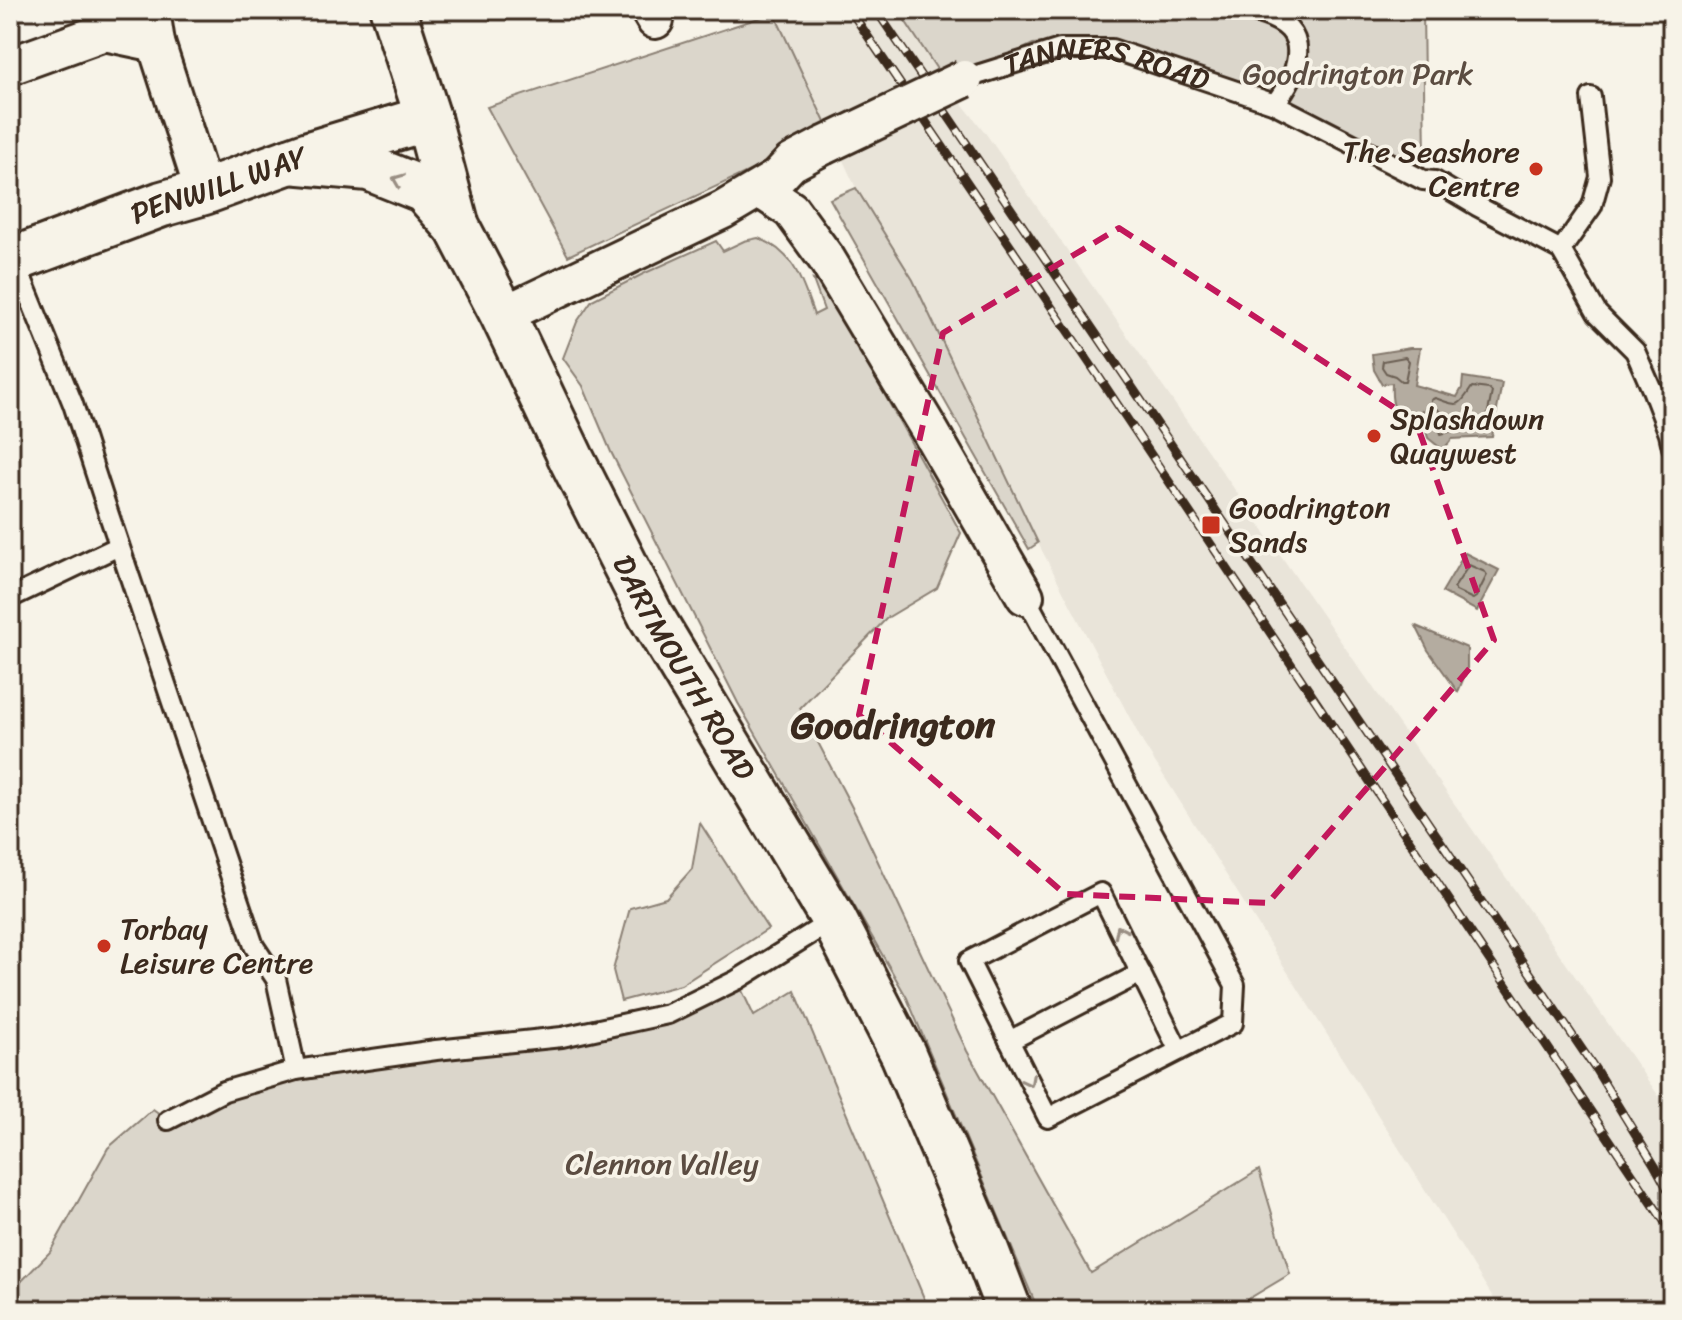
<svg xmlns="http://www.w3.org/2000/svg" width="1682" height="1320" viewBox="0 0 1682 1320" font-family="Sriracha,sans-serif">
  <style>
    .built { fill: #e9e4d9 }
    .green { fill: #dbd6cb; stroke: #8b8074; stroke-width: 2 }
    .water { fill: #b4aca0; stroke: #84786c; stroke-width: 2 }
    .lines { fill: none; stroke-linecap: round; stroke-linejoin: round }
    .shore { stroke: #6b5e52; stroke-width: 2 }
    .lane-casing { stroke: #3b2a1e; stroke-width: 24 }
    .street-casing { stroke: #3b2a1e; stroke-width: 42 }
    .secondary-casing { stroke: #3b2a1e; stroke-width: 50 }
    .primary-casing { stroke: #3b2a1e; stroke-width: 50 }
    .lane { stroke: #f7f3e8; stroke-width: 18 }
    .street { stroke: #f7f3e8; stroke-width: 36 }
    .secondary { stroke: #f7f3e8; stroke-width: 44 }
    .primary { stroke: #f7f3e8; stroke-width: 44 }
    .rail-casing { stroke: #3b2a1e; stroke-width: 9 }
    .rail { stroke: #f7f3e8; stroke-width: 6; stroke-dasharray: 18; stroke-linecap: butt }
    .street-bridge-casing { stroke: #3b2a1e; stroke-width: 42; stroke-linecap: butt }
    .street-bridge { stroke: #f7f3e8; stroke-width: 36 }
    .oneway { stroke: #998e83 }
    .marked { fill: none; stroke: #c2185b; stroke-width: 6; stroke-dasharray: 16 10; stroke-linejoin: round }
    .poi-dot { fill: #c8321e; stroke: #f7f3e8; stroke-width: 3 }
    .labels { text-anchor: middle; stroke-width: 7; stroke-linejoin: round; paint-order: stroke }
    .park-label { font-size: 30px; fill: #5b4c41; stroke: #f7f3e8 }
    .street-label { font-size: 30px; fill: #3b2a1e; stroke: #f7f3e8 }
    .poi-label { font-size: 30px; fill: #3b2a1e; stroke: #f7f3e8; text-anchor: start }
    .district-label { font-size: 38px; font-weight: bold; fill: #3b2a1e; stroke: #f7f3e8 }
  </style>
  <rect width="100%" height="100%" fill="#f7f3e8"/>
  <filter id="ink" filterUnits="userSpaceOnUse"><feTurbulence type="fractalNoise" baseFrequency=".0125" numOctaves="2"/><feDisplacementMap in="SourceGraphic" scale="16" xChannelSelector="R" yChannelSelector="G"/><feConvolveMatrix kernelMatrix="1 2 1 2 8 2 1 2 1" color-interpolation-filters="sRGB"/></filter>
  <g filter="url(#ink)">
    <polygon class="built" points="772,10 898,10 948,86 984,131 1672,1115 1672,1310 1501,1310 1143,743 1038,543 913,280 856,188"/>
    <g class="green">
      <polygon points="898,10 1423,10 1425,159 1423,180 1133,47 1093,38 1033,44 948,86"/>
      <polygon points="774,13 830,133 568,256 487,107"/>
      <polygon points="856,188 913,280 1038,543 1029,549 830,199"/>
      <path d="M758 238C795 252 802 282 814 315L824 310 813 280 824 285 961 533 937 588 887 618 800 708 857 817 967 1051 1091 1273 1259 1170 1290 1274 1230 1310H1038L907 998 738 703 611 452 583 386 563 358 577 322 592 300 643 274 716 241 723 251 744 241Z"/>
      <polygon points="700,823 768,929 681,985 621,1001 613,970 630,908 666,898 692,869"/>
      <polygon points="737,980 754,1016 795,991 929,1310 10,1310 10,1293 50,1252 108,1148 153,1109 168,1120 224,1091 667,1014"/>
    </g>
    <g class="water">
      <path d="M1410 348H1420L1414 385 1457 397 1462 388 1463 377 1502 383 1492 437 1452 439 1443 450 1428 438 1426 431 1435 422 1432 414 1422 410 1409 422C1392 414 1391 400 1392 383L1382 384 1374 370 1372 354Z"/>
      <polygon points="1465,553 1499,570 1477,611 1442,592"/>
      <polygon points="1416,626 1467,648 1467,670 1458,692 1428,650"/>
    </g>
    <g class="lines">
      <g class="shore">
        <polygon points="1405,357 1409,361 1405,381 1401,381 1395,376 1386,373 1382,367 1383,361"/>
        <path d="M1472 387 1489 389 1492 392 1485 427 1483 429 1452 431 1441 434C1437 422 1450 416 1431 404V400L1435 398C1459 406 1458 409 1472 387Z"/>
        <polygon points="1469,565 1485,572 1487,575 1476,597 1473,599 1456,591 1454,588"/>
      </g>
      <g class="lane-casing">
        <g id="lane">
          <path d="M1245 10C1283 18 1309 32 1292 76 1288 86 1281 95 1275 104"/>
          <path id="s1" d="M964 79 1060 49H1112L1275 104 1423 180 1435 181 1477 206 1561 250 1597 313 1635 351 1653 392 1669 434 1672 447"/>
          <polyline points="1561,250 1592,206 1600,177 1591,97"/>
          <polyline points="14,259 73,404 109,515 254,946 276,979 296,1070"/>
          <polyline points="1025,596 1235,985 1233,1023 1048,1118 969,961 1101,893 1179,1051"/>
          <polyline points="10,598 119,546"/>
          <polyline points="1009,1041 1141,973"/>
          <polyline points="168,1120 224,1091 296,1070 436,1050 562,1037 668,1014 737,980 833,920"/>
        </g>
      </g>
      <g class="street-casing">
        <g id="street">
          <polyline points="151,10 156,43 204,192"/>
          <polyline points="649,10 655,20"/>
          <polyline points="10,66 104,32 156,43"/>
          <polyline points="760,189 791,210 826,258 930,431 1025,596"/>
          <polyline points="503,315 723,210 777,178 791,163 823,146"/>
        </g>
      </g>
      <g class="secondary-casing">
        <g id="secondary">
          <path id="s2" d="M10 261 162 204 204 192 309 154 428 118"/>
        </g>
      </g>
      <g class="primary-casing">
        <g id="primary">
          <path id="s3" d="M393 10 428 118 457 227 503 315 571 458 651 616 834 920 903 1054 984 1245 1009 1310"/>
          <polyline points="289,161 369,168 424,190 455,225"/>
        </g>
      </g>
      <use href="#lane" class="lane"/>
      <use href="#street" class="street"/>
      <use href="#secondary" class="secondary"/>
      <use href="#primary" class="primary"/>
      <g class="rail-casing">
        <g id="rail">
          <polyline points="850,10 1099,377 1672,1233"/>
          <polyline points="876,10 1596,1070 1655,1166 1672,1197"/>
        </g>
      </g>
      <use href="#rail" class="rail"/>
      <g class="street-bridge-casing">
        <polyline id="street-bridge" points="823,146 964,79"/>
      </g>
      <use href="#street-bridge" class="street-bridge"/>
    </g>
    <defs><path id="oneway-chevron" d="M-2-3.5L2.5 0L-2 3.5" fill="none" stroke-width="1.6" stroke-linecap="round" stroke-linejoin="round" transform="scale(2)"/></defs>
    <g class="oneway">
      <use href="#oneway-chevron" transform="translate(398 180) rotate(-158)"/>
      <use href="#oneway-chevron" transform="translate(1120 931) rotate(-116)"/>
      <use href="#oneway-chevron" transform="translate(1029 1081) rotate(63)"/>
    </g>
  </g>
  <path class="marked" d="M1119 228 1416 422 1494 640 1268 903 1065 894 859 715 943 333Z"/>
  <g class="poi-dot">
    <circle cx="1536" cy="169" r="8"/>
    <circle cx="1374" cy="436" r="8"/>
    <rect x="1201" y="515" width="20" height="20" rx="4"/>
    <circle cx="104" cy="946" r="8"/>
  </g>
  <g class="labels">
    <g class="park-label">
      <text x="1358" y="84">Goodrington Park</text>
      <text x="662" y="1174">Clennon Valley</text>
    </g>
    <g class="street-label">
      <text dy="10" stroke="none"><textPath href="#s1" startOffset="148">TANNERS ROAD</textPath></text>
      <text dy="10" stroke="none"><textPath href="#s2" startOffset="222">PENWILL WAY</textPath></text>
      <text dy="10" stroke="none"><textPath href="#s3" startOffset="722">DARTMOUTH ROAD</textPath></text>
    </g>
    <g class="poi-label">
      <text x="1520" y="162" text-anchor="end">The Seashore<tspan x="1520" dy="34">Centre</tspan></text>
      <text x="1390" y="429">Splashdown<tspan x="1390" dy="34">Quaywest</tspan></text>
      <text x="1229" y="518">Goodrington<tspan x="1229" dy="34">Sands</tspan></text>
      <text x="120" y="939">Torbay<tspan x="120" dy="34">Leisure Centre</tspan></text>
    </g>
    <g class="district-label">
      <text x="893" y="738">Goodrington</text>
    </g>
  </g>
  <rect width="1682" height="1320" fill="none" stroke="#f7f3e8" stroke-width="40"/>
  <rect x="20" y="20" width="1642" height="1280" fill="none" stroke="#3b2a1e" stroke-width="3" filter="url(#ink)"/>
</svg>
